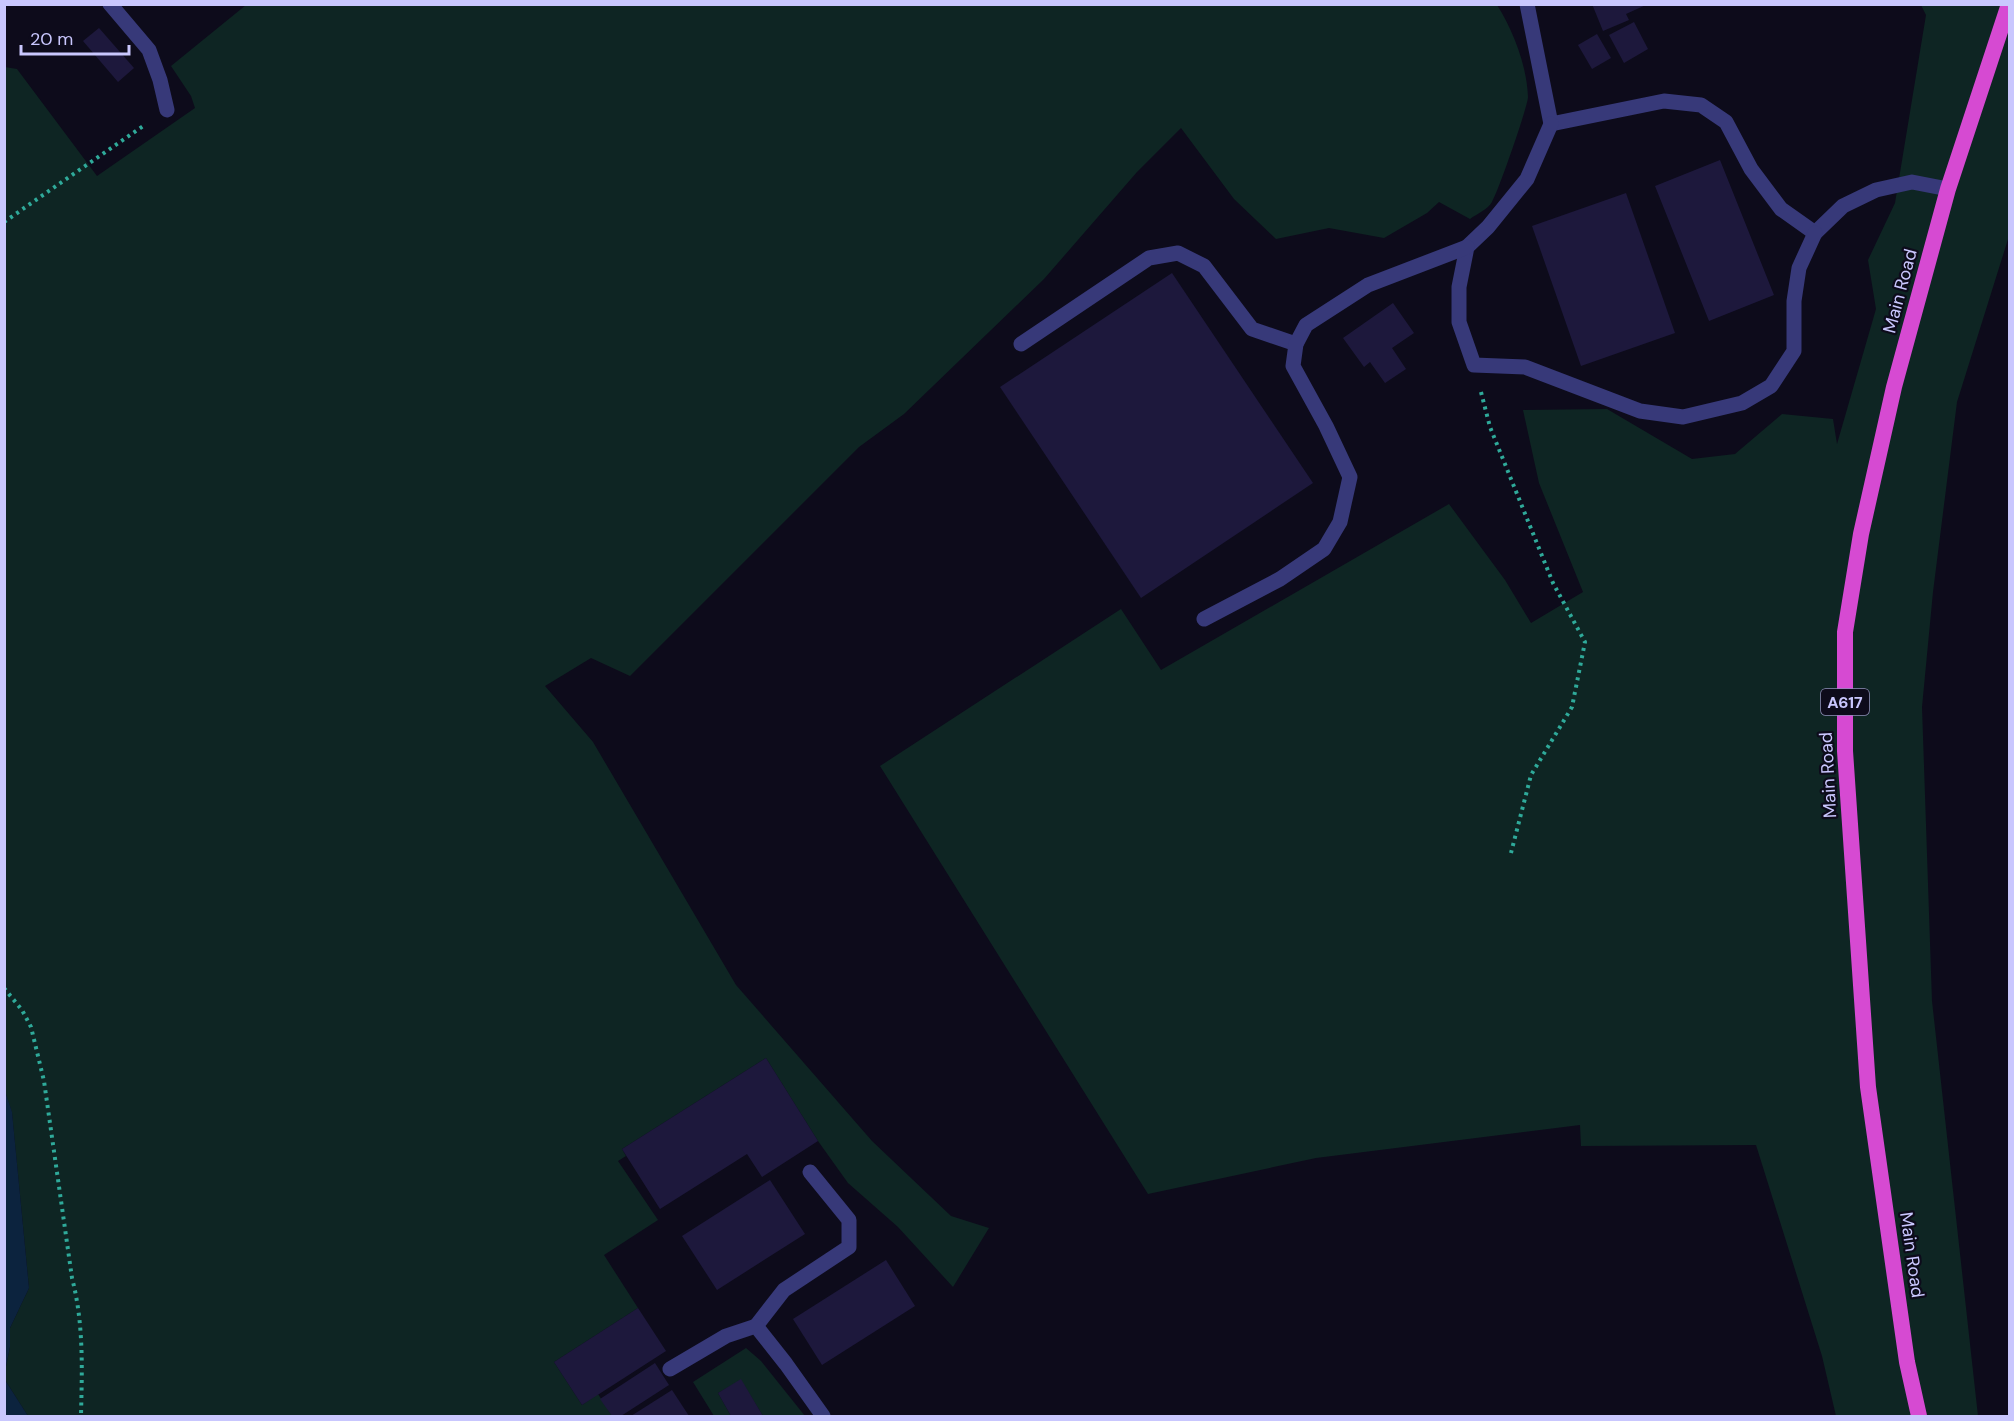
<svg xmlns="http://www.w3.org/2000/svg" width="2014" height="1421" viewBox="0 0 2014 1421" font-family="'DM Sans',sans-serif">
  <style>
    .green { fill: #0e2523 }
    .water { fill: #0c233e }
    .building { fill: #1d183c }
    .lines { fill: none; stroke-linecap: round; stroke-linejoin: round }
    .path { stroke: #2faa9a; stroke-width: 4; stroke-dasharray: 3 4.5; stroke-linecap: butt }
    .service { stroke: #373979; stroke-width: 15 }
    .trunk { stroke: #d64ad2; stroke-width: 16 }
    .labels { text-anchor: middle; stroke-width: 4.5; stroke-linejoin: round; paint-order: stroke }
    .shield { fill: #0d0b1b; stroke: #918fba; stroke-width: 1.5 }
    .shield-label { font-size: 16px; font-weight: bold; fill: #c9c7fe }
    .street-label { font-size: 18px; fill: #c9c7fe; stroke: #0d0b1b }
  </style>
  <rect width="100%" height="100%" fill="#0d0b1b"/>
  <g class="green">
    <path d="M246 5H1497C1513 30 1527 66 1528 97 1528 106 1498 193 1492 202 1488 209 1477 214 1470 219L1439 202 1427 213 1384 238 1329 228 1276 239 1234 199 1181 128 1137 172 1044 279 904 414 859 447 630 676 591 658 545 686 593 742 736 985 872 1141 951 1216 989 1228 953 1287 898 1227 848 1183 818 1141 766 1058 622 1149 626 1156 618 1161 658 1220 604 1255 638 1308 554 1362 582 1405 598 1394 612 1416H28L5 1380V1371L10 1347V1328L29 1288 12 1113 5 1091V67L17 69 97 176 195 108 191 96 171 66Z"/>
    <polygon points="1921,5 2009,5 2009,236 1957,402 1933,592 1922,707 1932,1001 1978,1416 1836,1416 1822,1356 1756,1145 1581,1146 1580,1125 1316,1158 1148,1194 880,766 1121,609 1161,670 1449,504 1505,580 1531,623 1583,592 1539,483 1523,410 1607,409 1692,459 1735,454 1782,414 1833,419 1837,444 1876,309 1868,260 1895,203 1926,15"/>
    <polygon points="746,1348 761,1361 805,1416 763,1416 741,1380 718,1393 731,1416 714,1416 693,1382"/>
  </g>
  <g class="water">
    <polygon points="5,1091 12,1112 29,1288 10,1328 10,1347 5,1371"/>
    <polygon points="4,1380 5,1380 28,1416 5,1416"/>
  </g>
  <g class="building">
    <polygon points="1592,4 1648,4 1626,14 1629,20 1603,31"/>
    <polygon points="1634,22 1648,49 1624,63 1609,35"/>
    <polygon points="99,28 134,68 118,82 83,41"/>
    <polygon points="1597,34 1611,58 1592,69 1578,45"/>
    <polygon points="1720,160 1774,295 1709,321 1655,186"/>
    <polygon points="1626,193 1675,333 1581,366 1532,226"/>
    <polygon points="1172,273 1313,483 1141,598 1000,387"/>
    <polygon points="1393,303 1414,333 1392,348 1406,369 1385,383 1370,362 1364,367 1343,338"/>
    <polygon points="766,1058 818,1141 762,1177 747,1154 660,1209 622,1149"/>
    <polygon points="770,1180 805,1234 717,1290 682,1236"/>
    <polygon points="886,1260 915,1306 822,1365 793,1319"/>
    <polygon points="638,1308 666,1351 582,1405 554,1362"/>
    <polygon points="655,1363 669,1385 621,1416 612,1416 600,1399"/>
    <polygon points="741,1379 763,1416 731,1416 718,1393"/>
    <polygon points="672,1390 689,1416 631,1416"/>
  </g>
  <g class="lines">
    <g class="path">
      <polyline points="4,222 146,124"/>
      <polyline points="1481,392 1490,427 1553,583 1585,642 1572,707 1531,775 1511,853"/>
      <path d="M4 988 22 1010 31 1027 44 1081 72 1278C84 1324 82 1370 81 1416"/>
    </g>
    <g class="service">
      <polyline points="110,4 149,50 160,80 167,110"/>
      <polyline points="1527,4 1551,124 1664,101 1701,105 1726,122 1751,169 1781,209 1815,233 1843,206 1876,190 1912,182 1948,189"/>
      <polyline points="1551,124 1527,179 1488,227 1467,247 1459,287 1459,322 1474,365 1525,367 1640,411 1683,417 1742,403 1771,386 1794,351 1794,301 1799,268 1815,233"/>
      <polyline points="1021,344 1149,258 1178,253 1204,266 1252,329 1296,344"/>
      <polyline points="1204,619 1280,579 1324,549 1340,522 1350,477 1326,426 1293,366 1296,344 1306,325 1368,285 1467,247"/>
      <polyline points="756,1326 784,1290 849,1247 849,1220 810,1172"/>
      <polyline points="670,1369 726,1336 756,1326 786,1364 823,1416"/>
    </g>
    <polyline class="trunk" points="1919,1416 1907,1362 1868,1087 1845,751 1845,632 1861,534 1894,387 1948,189 2009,4"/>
  </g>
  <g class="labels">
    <rect class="shield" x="1821" y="689" width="48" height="26" rx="4.5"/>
    <g class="shield-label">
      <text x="1845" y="708">A617</text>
    </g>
    <g class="street-label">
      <text transform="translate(1900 291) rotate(-75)" y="6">Main Road</text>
      <text transform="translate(1828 775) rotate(-93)" y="6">Main Road</text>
      <text transform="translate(1912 1255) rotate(82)" y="6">Main Road</text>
    </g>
  </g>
  <rect width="2014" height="1421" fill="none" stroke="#c9c7fe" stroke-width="12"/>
  <path d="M21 45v9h108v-9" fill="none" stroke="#c9c7fe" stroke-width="3"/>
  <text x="30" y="45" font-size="18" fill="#c9c7fe" stroke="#0d0b1b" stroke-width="4.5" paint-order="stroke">20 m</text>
</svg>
